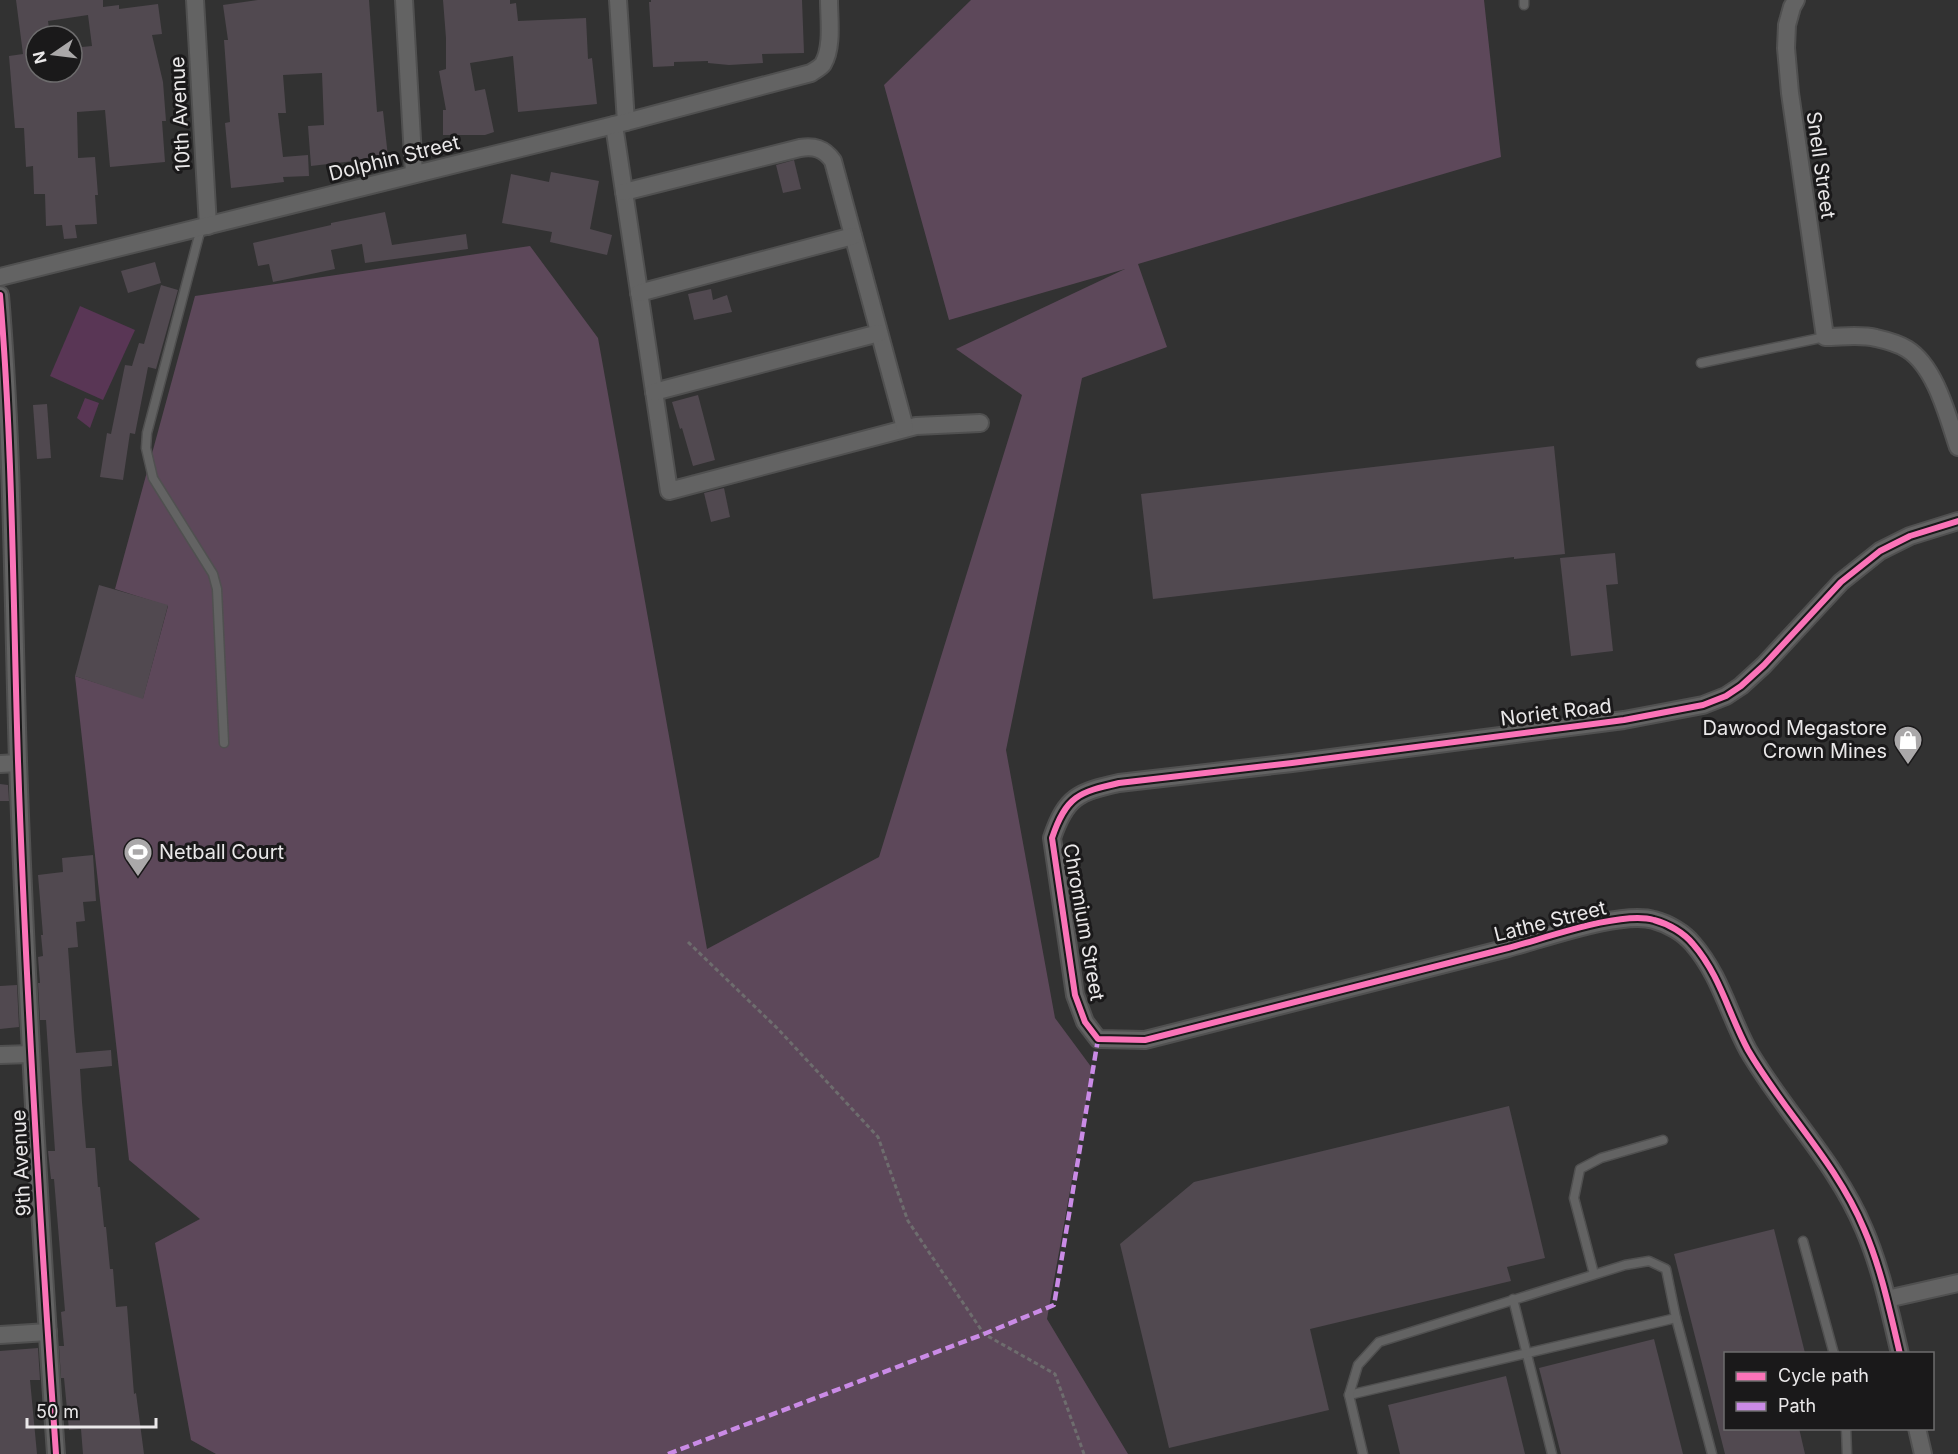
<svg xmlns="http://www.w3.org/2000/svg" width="1958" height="1454" viewBox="0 0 1958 1454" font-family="Inter,sans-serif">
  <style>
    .park { fill: #5d485a }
    .water { fill: #593655 }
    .building { fill: #514950; fill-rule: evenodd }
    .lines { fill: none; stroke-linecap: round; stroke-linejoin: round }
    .service-casing { stroke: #505050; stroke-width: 11 }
    .minor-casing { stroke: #505050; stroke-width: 20 }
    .path { stroke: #6e6d6e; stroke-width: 3; stroke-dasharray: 4.5 3; stroke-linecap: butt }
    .service { stroke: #636363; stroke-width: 8 }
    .minor { stroke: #636363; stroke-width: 16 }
    .quiet { stroke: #ca8be6; stroke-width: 4.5; stroke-dasharray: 9 4.5; stroke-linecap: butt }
    .cycleway-casing { stroke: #1a191a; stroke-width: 10 }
    .cycleway { stroke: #fb73b8; stroke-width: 6 }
    .labels { text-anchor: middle; stroke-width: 6; stroke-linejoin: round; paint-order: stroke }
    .street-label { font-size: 20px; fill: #eae8e9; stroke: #1a191a }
    .poi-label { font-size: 20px; fill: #eae8e9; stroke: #1a191a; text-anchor: end }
  </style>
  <rect width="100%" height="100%" fill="#323232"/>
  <polygon class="park" points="971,0 1484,0 1501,157 1138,264 1167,347 1082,378 1006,750 1055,1018 1092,1068 1047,1319 1128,1454 216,1454 191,1440 155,1243 200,1219 129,1160 75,676 143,698 168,606 115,589 195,296 530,246 598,338 707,949 879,857 1022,395 956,349 1125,269 949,320 884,85"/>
  <g class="water">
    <polygon points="80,306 135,330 103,400 50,376"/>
    <polygon points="85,398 99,403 90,428 77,418"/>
  </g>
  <g class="building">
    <path d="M16 0H103V7L119 5V9L158 4 162 34 152 35 163 82 166 121H162L165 162 110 167 105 110 77 112 78 158 95 157 98 195H95L97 224 75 225 77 238 64 239 62 225 46 226 45 194H34L33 166 26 167 24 128H15L9 56 23 54ZM88 15 92 46 72 48V72H36V36H50L48 21Z"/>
    <polygon points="258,0 369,0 377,112 383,111 388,157 311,166 308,126 324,125 322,73 283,75 286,113 278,113 283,157 308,155 309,176 283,177 284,182 231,188 225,123 230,122 224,40 228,40 223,5"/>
    <polygon points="443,0 510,0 510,4 516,3 518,21 586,18 588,59 592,58 597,104 518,112 513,56 470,63 475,91 485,89 494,132 485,135 443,135 443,110 446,110 439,71 446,69 446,38"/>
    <polygon points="651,0 802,0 804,53 762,54 763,63 729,65 708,63 708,61 674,62 674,66 653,67 649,2 651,2"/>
    <polygon points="794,160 801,189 783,193 776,165"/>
    <polygon points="551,172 599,181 590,229 612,235 607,255 550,242 552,232 502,223 511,174 549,182"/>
    <polygon points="385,212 392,245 466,234 468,249 365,263 362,244 331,250 335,269 273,282 269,264 258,266 253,243 331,225 331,223"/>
    <polygon points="155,262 161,283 128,293 121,271"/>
    <polygon points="161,285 178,290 156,369 148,367 135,434 130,433 123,480 100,477 107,433 111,434 125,365 132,366 139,343 144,344"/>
    <polygon points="711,289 713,300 727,295 732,312 694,320 688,294"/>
    <polygon points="698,395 715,460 693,466 682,428 680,429 672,402"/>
    <polygon points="47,404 51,458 37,459 33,405"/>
    <polygon points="1554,446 1565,554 1514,559 1514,557 1153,599 1141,494"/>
    <polygon points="724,488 730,517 711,522 704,493"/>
    <polygon points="1615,553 1618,584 1606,585 1613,651 1571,656 1560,558"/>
    <polygon points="99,585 168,605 143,699 75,676"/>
    <polygon points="0,784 8,785 9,801 0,801"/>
    <polygon points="93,855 96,901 83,902 85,921 76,922 78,947 68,948 74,1030 76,1053 111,1050 112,1066 80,1069 82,1102 86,1148 95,1148 98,1187 100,1187 104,1227 106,1227 110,1269 113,1269 116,1307 127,1306 134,1394 136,1393 144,1454 83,1454 81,1429 69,1430 64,1378 61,1378 59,1346 64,1346 61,1312 65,1311 54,1179 51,1179 48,1151 55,1151 46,1020 40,1020 38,983 40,983 38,957 43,956 41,935 43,935 38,875 63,872 62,858"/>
    <polygon points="17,985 19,1027 0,1029 0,986"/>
    <polygon points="1509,1106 1545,1258 1507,1267 1511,1281 1310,1329 1329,1410 1169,1448 1120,1244 1194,1182"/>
    <polygon points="1774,1229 1805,1353 1725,1353 1725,1428 1799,1428 1805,1454 1725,1454 1674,1254"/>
    <polygon points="1654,1339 1683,1454 1561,1454 1539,1368"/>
    <polygon points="38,1348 40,1380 30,1380 37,1454 0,1454 0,1351"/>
    <polygon points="1506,1376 1525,1454 1400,1454 1388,1405"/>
  </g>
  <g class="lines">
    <g class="service-casing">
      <g id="service">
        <polyline points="1524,0 1524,5"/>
        <polyline points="201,228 147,433 146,448 153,478 213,574 217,589 224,743"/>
        <polyline points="1701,363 1825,337"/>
        <polyline points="1803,1241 1834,1354"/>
        <polyline points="1594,1274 1574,1198 1580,1169 1601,1158 1663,1140"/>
        <polyline points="1513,1299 1552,1454"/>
        <polyline points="1349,1395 1676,1318"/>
        <polyline points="1846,1428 1847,1454"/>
        <polyline points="1363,1454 1349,1395 1358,1365 1379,1342 1625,1265 1649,1261 1666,1269 1676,1318 1712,1454"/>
      </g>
    </g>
    <g class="minor-casing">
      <g id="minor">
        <polyline points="195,0 208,226"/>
        <polyline points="404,0 414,174"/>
        <polyline points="618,0 626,122"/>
        <path d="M1796 0 1792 7 1787 25 1786 48 1790 93 1825 337C1841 337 1861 334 1876 338 1885 340 1899 344 1907 349 1936 367 1948 418 1958 447"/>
        <polyline points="614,125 669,491 916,426 980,423"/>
        <path d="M624 192 800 148C814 146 824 148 833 161L905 428"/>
        <path d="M0 277 626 122 811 73C815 70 820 68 823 64 833 47 829 19 829 0"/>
        <polyline points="639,293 853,236"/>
        <path d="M0 295C13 450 13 605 18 761 26 992 40 1223 56 1454"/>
        <polyline points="654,392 879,333"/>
        <polyline points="0,764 18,763"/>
        <polyline points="0,1055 31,1054"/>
        <polyline points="1887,1299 1958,1283"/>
        <polyline points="0,1335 48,1332"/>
        <path d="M1900 1354C1890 1312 1881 1268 1864 1229 1836 1162 1784 1112 1748 1050 1729 1015 1720 975 1693 944 1684 933 1669 924 1654 920 1622 910 1543 939 1508 948 1387 979 1266 1010 1145 1040L1098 1039 1085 1022 1075 995 1052 838C1066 796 1079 792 1119 783L1292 763 1624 720 1703 705 1726 696 1741 686 1764 665 1841 582 1880 551 1910 536 1958 521"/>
        <polyline points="1917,1428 1923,1454"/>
      </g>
    </g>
    <polyline class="path" points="688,942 778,1029 878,1137 908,1221 984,1334 1055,1374 1084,1454"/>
    <use href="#service" class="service"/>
    <use href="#minor" class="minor"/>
    <polyline class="quiet" points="668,1454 984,1334 1054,1305 1098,1039"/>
    <g class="cycleway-casing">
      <g id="cycleway">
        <path d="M0 295C13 450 13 605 18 761 26 992 40 1223 56 1454"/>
        <path d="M1900 1354C1890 1312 1881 1268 1864 1229 1836 1162 1784 1112 1748 1050 1729 1015 1720 975 1693 944 1684 933 1669 924 1654 920 1622 910 1543 939 1508 948 1387 979 1266 1010 1145 1040L1098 1039 1085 1022 1075 995 1052 838C1066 796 1079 792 1119 783L1292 763 1624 720 1703 705 1726 696 1741 686 1764 665 1841 582 1880 551 1910 536 1958 521"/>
      </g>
    </g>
    <use href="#cycleway" class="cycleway"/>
  </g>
  <defs>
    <g id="shop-pin" transform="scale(1.5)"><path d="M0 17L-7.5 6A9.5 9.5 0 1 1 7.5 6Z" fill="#aaa8a9" stroke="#1a191a"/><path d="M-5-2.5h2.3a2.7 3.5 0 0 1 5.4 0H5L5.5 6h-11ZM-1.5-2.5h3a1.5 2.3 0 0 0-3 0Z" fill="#fff"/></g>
    <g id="stadium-pin" transform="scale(1.5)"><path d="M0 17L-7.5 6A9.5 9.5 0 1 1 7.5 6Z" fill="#aaa8a9" stroke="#1a191a"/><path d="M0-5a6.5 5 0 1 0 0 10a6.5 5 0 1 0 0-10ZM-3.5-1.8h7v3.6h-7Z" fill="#fff"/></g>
  </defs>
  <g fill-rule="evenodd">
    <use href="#shop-pin" x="1908" y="740"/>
    <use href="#stadium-pin" x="138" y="852"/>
  </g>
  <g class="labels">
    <g class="street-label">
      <text transform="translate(180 114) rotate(-93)" y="7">10th Avenue</text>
      <text transform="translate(394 158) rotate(-14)" y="7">Dolphin Street</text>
      <text transform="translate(1821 165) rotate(82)" y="7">Snell Street</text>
      <text transform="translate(1556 712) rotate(-7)" y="7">Noriet Road</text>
      <text transform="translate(1550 921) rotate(-14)" y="7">Lathe Street</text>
      <text transform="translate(1084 922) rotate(80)" y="7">Chromium Street</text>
      <text transform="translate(21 1163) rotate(-93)" y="7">9th Avenue</text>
    </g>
    <g class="poi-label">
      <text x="1887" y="735">Dawood Megastore<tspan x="1887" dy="23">Crown Mines</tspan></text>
      <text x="159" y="859" text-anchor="start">Netball Court</text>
    </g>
  </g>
  <rect x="1724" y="1352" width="210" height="78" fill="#1a191a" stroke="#6d6c6d" stroke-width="1.5"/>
  <rect x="1736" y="1372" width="30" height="9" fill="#fb73b8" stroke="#6d6c6d" stroke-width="1.5"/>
  <text x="1778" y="1382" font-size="18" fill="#eae8e9">Cycle path</text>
  <rect x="1736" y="1402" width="30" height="9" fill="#ca8be6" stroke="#6d6c6d" stroke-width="1.5"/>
  <text x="1778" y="1412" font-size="18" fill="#eae8e9">Path</text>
  <g transform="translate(54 54) rotate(256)"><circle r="28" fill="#1a191a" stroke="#6d6c6d" stroke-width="1.5"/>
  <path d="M0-4.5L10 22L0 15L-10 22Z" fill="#aaa8a9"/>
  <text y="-9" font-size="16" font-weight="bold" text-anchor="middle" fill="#eae8e9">N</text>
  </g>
  <path d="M27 1418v9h129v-9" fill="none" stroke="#eae8e9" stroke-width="3"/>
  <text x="36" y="1418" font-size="18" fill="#eae8e9" stroke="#1a191a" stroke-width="4.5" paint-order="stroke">50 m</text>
</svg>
